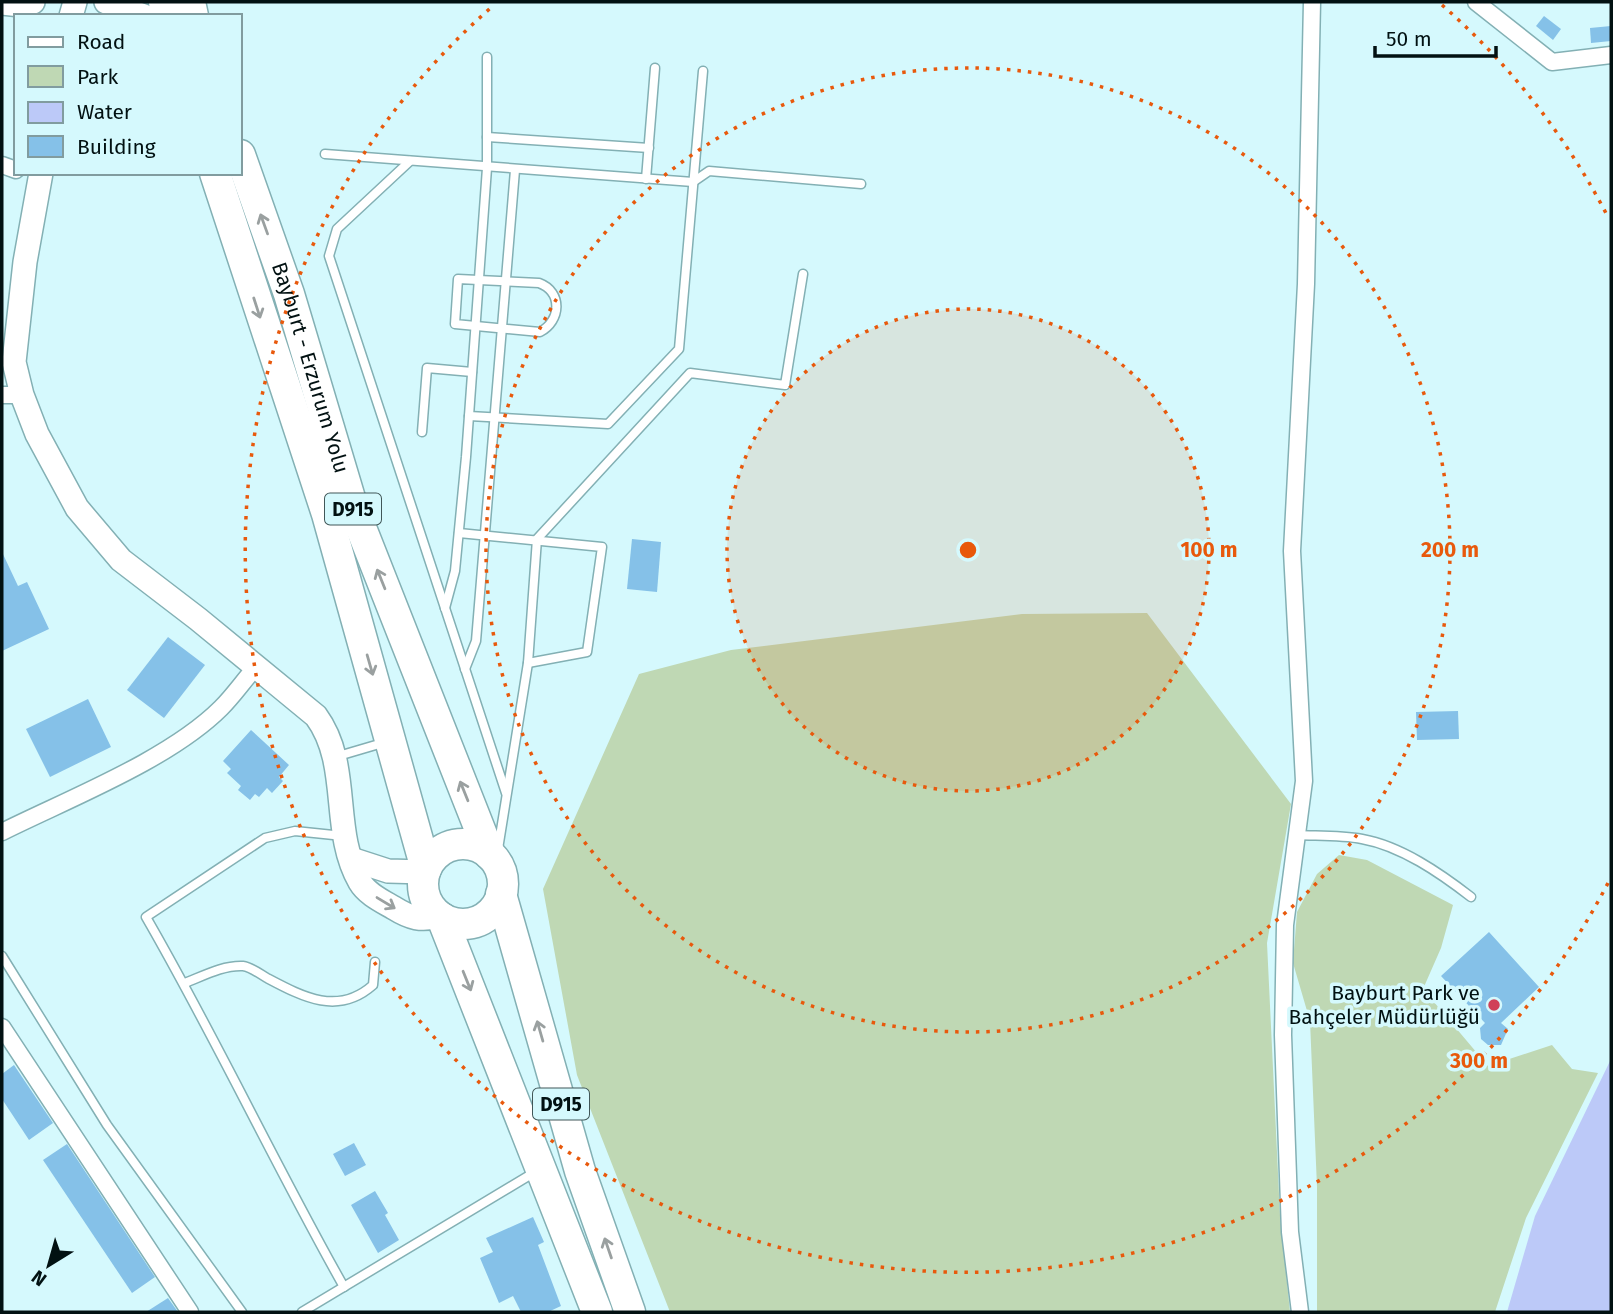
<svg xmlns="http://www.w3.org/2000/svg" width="1613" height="1314" viewBox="0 0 1613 1314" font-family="'Fira Sans',sans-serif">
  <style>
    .green { fill: #bfd8b4 }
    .water { fill: #bcc9f8 }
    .building { fill: #85c1e8 }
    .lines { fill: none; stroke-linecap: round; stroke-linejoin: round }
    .lane-casing { stroke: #83b0b4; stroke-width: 11 }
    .street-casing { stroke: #83b0b4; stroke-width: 19 }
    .secondary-casing { stroke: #83b0b4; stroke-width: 26 }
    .highway-casing { stroke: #83b0b4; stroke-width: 33 }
    .lane { stroke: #fff; stroke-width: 8 }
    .street { stroke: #fff; stroke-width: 16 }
    .secondary { stroke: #fff; stroke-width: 23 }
    .highway { stroke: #fff; stroke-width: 30 }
    .oneway { stroke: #9aa0a0 }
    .ring { fill: none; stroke: #e8590c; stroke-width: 3.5; stroke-dasharray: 3.5 7 }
    .poi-dot { fill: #d04058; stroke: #d5f9fd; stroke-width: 2.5 }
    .labels { text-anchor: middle; stroke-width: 7; stroke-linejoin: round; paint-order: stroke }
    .shield { fill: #d5f9fd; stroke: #415758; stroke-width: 2 }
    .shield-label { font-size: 19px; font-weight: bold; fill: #021112 }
    .street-label { font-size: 21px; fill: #021112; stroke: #d5f9fd }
    .poi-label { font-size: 21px; fill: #021112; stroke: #d5f9fd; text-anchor: end }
    .centre { fill: #e8590c; stroke: #d5f9fd; stroke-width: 3.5 }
    .ring-label { font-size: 21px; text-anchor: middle; font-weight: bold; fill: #e8590c; stroke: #d5f9fd; stroke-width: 7; stroke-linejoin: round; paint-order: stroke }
  </style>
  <rect width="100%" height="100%" fill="#d5f9fd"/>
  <g class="green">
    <polygon points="1147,613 1291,804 1267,943 1280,1215 1290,1312 670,1312 577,1075 543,889 639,674 731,650 1022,614"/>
    <polygon points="1339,855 1367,860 1453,905 1441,948 1423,989 1488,1066 1552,1045 1572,1069 1598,1073 1526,1218 1495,1312 1317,1312 1317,1187 1310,1021 1293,963 1297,912 1317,874"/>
  </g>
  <polygon class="water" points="1611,1059 1611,1312 1507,1312 1535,1216"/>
  <g class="building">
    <polygon points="1544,16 1561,29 1553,40 1536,26"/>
    <polygon points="1611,26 1611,41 1591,43 1590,28"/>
    <polygon points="632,539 661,542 657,592 627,589"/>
    <polygon points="2,552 18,586 27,582 49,629 2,651"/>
    <polygon points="168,637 205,665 164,718 127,690"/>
    <polygon points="88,699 111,747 50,777 26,729"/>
    <polygon points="1458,711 1459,739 1417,740 1416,712"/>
    <polygon points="251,730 289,765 279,777 283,781 272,793 267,788 259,797 255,794 250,800 238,790 241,786 227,773 231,769 223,761"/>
    <polygon points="1489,932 1539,987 1501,1023 1508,1029 1501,1045 1488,1045 1481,1039 1480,1028 1485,1023 1441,976"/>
    <polygon points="14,1065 53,1123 29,1140 2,1099 2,1074"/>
    <polygon points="354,1143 366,1165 345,1176 333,1154"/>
    <polygon points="67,1144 155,1277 132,1293 43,1160"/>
    <polygon points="375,1191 388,1213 385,1215 399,1240 378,1253 351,1205"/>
    <polygon points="533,1217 544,1242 538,1245 561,1306 548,1312 521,1312 513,1296 499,1303 480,1258 493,1252 486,1238"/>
    <polygon points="168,1298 178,1312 146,1312"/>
  </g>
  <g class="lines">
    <g class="lane-casing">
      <g id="lane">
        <polyline points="487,137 649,148"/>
        <polyline points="325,154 693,182 709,171 861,184"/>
        <polyline points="410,161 337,229 329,256 506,793"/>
        <polyline points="646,179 655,68"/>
        <path d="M458 279 539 283C563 292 561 321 540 332L455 324Z"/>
        <polyline points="469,416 608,424 679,349 703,71"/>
        <polyline points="422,432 427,368 472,372"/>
        <polyline points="459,533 602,547 587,652 528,663"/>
        <polyline points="445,608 455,571 466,457 487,168 487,57"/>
        <polyline points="465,669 476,641 515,170"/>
        <polyline points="335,757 386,742"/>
        <path d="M1297 835C1318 836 1341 835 1362 839 1401 846 1440 873 1471 897"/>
        <path d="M343 836 295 831 265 838 146 917C216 1038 275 1165 344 1287"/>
        <polyline points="498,849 528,663 537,539 690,373 785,385 803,274"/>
        <polyline points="2,956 107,1125 242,1312"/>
        <path d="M185 983C203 976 223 965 243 966 251 967 260 974 267 978 303 997 338 1016 373 985L375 962"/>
        <polyline points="302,1312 535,1172"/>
      </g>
    </g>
    <g class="street-casing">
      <g id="street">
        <polyline points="1476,2 1552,62 1611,55"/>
        <polyline points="2,165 16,170"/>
        <polyline points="2,395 22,395"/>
        <path d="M2 832C68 799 169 760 221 708 234 695 244 680 256 667"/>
        <polyline points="2,1027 190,1312"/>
        <polyline points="1300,1312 1290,1232 1283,1035 1285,925 1304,781 1292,551 1306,284 1312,2"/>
      </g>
    </g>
    <g class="secondary-casing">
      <g id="secondary">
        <polyline points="106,2 144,16"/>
        <polyline points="2,3 21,5 33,2"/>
        <polyline points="71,16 75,2"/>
        <path d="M41 173 25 262 14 362 22 395 37 434 77 508 121 560 198 619 316 716C352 765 330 830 360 882 367 894 382 901 394 908 410 918 421 921 440 916"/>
        <polyline points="351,859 388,871 425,872"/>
      </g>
    </g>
    <g class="highway-casing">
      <g id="highway">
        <polyline points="164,2 167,16"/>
        <polyline points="190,2 193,16"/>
        <path id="s1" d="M240 155 289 294 352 505 490 855"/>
        <polyline points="215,173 327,514 426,869"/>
        <circle cx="463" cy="884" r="40"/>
        <polyline points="501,894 580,1171 630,1312"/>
        <polyline points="442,918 597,1312"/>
      </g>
    </g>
    <use href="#lane" class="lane"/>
    <use href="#street" class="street"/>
    <use href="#secondary" class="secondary"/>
    <use href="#highway" class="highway"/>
  </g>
  <defs><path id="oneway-shaft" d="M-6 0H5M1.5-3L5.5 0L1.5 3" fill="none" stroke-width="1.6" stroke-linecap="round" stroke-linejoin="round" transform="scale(1.75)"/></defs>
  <g class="oneway">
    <use href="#oneway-shaft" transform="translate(264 224) rotate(-110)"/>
    <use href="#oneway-shaft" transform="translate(257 308) rotate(72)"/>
    <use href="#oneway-shaft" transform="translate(381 579) rotate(-112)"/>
    <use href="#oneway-shaft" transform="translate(370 665) rotate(74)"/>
    <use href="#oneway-shaft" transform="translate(464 791) rotate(-112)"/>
    <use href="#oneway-shaft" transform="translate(386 903) rotate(31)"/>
    <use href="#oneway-shaft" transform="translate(467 981) rotate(68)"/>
    <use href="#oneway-shaft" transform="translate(540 1031) rotate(-106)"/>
    <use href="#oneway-shaft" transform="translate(608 1248) rotate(-109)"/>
  </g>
  <circle cx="968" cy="550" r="241" fill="#e8590c" fill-opacity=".12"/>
  <g class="ring">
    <circle cx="968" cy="550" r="241"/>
    <circle cx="968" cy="550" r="482"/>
    <path d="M1608 883A722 722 0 1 1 494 5M1442 5A722 722 0 0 1 1608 217"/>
  </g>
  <circle class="poi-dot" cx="1494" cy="1005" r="7"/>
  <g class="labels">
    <g class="shield">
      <rect x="325" y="493.5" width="56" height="31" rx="5"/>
      <rect x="533" y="1088.5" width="56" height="31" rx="5"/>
    </g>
    <g class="shield-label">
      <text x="353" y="516">D915</text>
      <text x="561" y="1111">D915</text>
    </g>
    <g class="street-label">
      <text dy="7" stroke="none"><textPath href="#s1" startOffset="224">Bayburt - Erzurum Yolu</textPath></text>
    </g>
    <g class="poi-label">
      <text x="1480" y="1000">Bayburt Park ve<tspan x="1480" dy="24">Bahçeler Müdürlüğü</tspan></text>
    </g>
  </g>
  <circle cx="968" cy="550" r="10" class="centre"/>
  <g class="ring-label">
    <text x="1209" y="557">100 m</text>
    <text x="1450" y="557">200 m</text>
    <text x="1479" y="1068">300 m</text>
  </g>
  <rect width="1613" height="1314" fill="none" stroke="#021112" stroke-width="7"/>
  <rect x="14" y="14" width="228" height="161" fill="#d5f9fd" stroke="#819c9f" stroke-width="2"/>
  <rect x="28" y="37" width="35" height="10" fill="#ffffff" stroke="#819c9f" stroke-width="2"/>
  <text x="77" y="49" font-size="21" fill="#021112">Road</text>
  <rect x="28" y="66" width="35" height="21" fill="#bfd8b4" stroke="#819c9f" stroke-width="2"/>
  <text x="77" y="84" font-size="21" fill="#021112">Park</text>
  <rect x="28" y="102" width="35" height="21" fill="#bcc9f8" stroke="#819c9f" stroke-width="2"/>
  <text x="77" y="119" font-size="21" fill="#021112">Water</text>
  <rect x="28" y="136" width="35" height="21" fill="#85c1e8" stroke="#819c9f" stroke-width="2"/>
  <text x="77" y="154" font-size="21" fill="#021112">Building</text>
  <g transform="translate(49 1265) rotate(217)" stroke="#d5f9fd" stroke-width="5" paint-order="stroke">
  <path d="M0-5L12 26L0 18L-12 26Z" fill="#021112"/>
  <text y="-10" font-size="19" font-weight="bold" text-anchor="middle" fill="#021112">N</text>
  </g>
  <path d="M1375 46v10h121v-10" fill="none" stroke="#021112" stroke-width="3.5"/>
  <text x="1386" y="46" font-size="21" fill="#021112" stroke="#d5f9fd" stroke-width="5" paint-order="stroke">50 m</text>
</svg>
